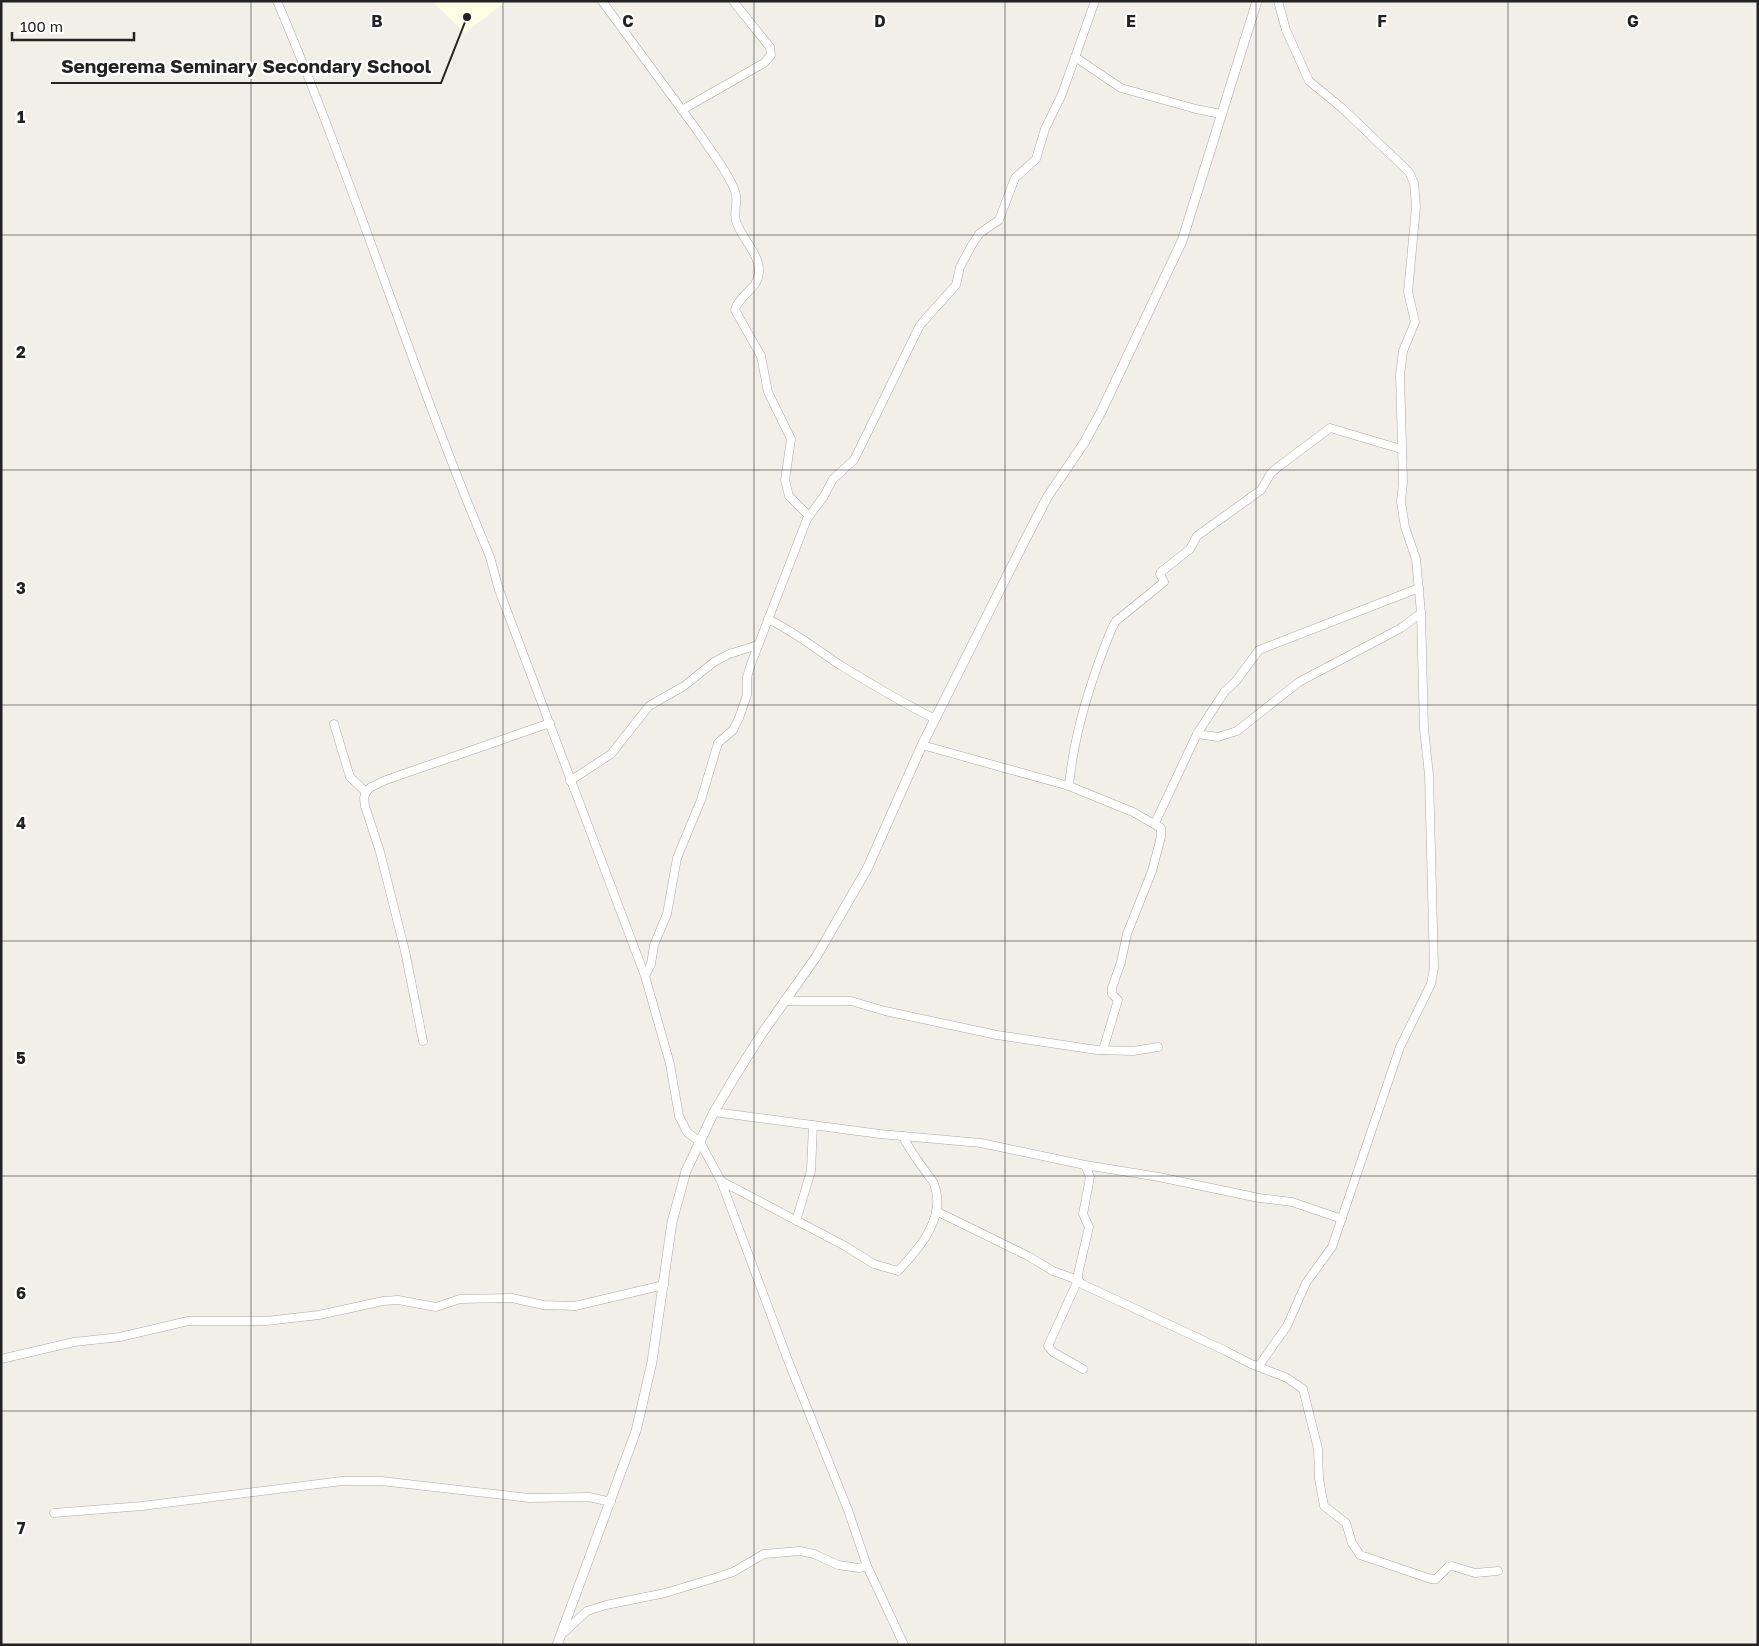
<svg xmlns="http://www.w3.org/2000/svg" width="1759" height="1646" viewBox="0 0 1759 1646" font-family="'Golos Text',sans-serif">
  <style>
    .education { fill: #ffffe5 }
    .lines { fill: none; stroke-linecap: round; stroke-linejoin: round }
    .minor-casing { stroke: #a9a9a9; stroke-width: 9 }
    .tertiary-casing { stroke: #a9a9a9; stroke-width: 10 }
    .minor { stroke: #fff; stroke-width: 8 }
    .tertiary { stroke: #fff; stroke-width: 9 }
    .grid { fill: none; stroke: #222; stroke-width: 1; stroke-opacity: 0.55 }
    .grid-label { font-size: 16px; text-anchor: middle; font-weight: bold; fill: #222; stroke: #fff; stroke-width: 4.5; stroke-linejoin: round; paint-order: stroke }
    .leader { fill: none; stroke: #222; stroke-width: 2 }
    .callout-dot { fill: #222; stroke: #fff; stroke-width: 2 }
    .callout-label { font-size: 19px; text-anchor: middle; font-weight: bold; fill: #222; stroke: #fff; stroke-width: 4.5; stroke-linejoin: round; paint-order: stroke }
  </style>
  <rect width="100%" height="100%" fill="#f2efe9"/>
  <polygon class="education" points="432,1 506,1 465,33"/>
  <g class="lines">
    <g class="minor-casing">
      <g id="minor">
        <path d="M277 1C355 184 413 374 490 557L499 590 645 976 670 1064 679 1116 687 1132 700 1142 721 1181 789 1363 848 1510 867 1566 904 1645"/>
        <path d="M602 1C634 45 667 89 699 133 711 152 727 170 735 191 739 202 733 211 736 221 741 238 760 254 759 272 758 290 739 294 735 310L761 356 768 392 791 439 785 480 789 496 809 516"/>
        <polyline points="1075,57 1121,88 1196,109 1221,114"/>
        <polyline points="682,110 764,63 771,55 770,47 765,41 733,1"/>
        <path d="M768 619C795 632 816 649 840 665 871 684 903 703 935 719"/>
        <polyline points="334,724 350,777 366,792"/>
        <polyline points="1197,734 1218,737 1237,731 1299,682 1401,628 1421,613"/>
        <polyline points="922,745 1069,786 1133,812 1161,828 1161,837 1152,871 1127,934 1121,962 1112,988 1112,994 1118,1000 1103,1050"/>
        <polyline points="570,781 611,754 649,706 684,686 714,662 729,654 758,645"/>
        <path d="M1069 786C1074 731 1091 679 1112 628L1116 621 1164 582 1160 574 1161 572 1190 549 1197 536 1261 490 1271 473 1278 467 1330 428 1401 449"/>
        <polyline points="1155,823 1197,734 1225,691 1236,681 1259,650 1419,588"/>
        <polyline points="645,976 651,964 654,945 667,914 677,858 701,800 718,743 733,730 739,718 747,695 747,677 751,664 807,519 824,496 833,479 854,460 920,325 956,285 960,267 973,243 980,233 999,220 1015,178 1036,159 1045,129 1062,94 1095,1"/>
        <polyline points="784,1001 851,1001 885,1011 997,1035 1097,1050 1133,1051 1158,1047"/>
        <polyline points="423,1041 405,951 380,852 365,806 364,798 366,792 371,787 386,780 550,723"/>
        <polyline points="714,1112 880,1134 981,1143 1085,1165 1159,1177 1259,1198 1292,1202 1342,1219"/>
        <polyline points="1085,1165 1090,1177 1083,1214 1089,1227 1078,1274 1078,1280 1082,1284 1226,1351 1249,1363 1287,1378 1303,1389 1318,1449 1319,1479 1324,1506 1346,1523 1352,1543 1360,1555 1431,1579 1436,1579 1448,1567 1452,1566 1475,1573 1498,1571"/>
        <path d="M721 1181 845 1246 874 1264 898 1271C919 1249 947 1217 934 1184 933 1180 930 1178 928 1175 919 1162 909 1150 903 1136"/>
        <polyline points="936,1211 1028,1256 1053,1271 1078,1280 1048,1346 1053,1352 1083,1369"/>
        <polyline points="796,1221 811,1171 813,1125"/>
        <polyline points="1,1359 74,1342 120,1337 188,1321 266,1321 319,1315 383,1301 398,1300 436,1307 460,1299 512,1298 543,1305 575,1306 664,1285"/>
        <polyline points="1258,1367 1287,1326 1306,1283 1332,1247 1400,1047 1431,984 1434,968 1429,775 1424,729 1421,613 1416,559 1405,527 1401,502 1403,482 1400,375 1403,351 1415,322 1408,292 1416,207 1414,183 1409,172 1342,108 1309,81 1286,30 1278,1"/>
        <polyline points="54,1513 142,1506 342,1481 381,1481 529,1498 589,1497 611,1502"/>
        <polyline points="561,1635 587,1611 606,1605 665,1593 718,1577 733,1572 764,1554 800,1551 814,1554 838,1565 859,1568 867,1566"/>
      </g>
    </g>
    <g class="tertiary-casing">
      <polyline id="tertiary" points="557,1645 636,1431 652,1362 672,1222 686,1171 714,1112 734,1078 763,1032 816,957 867,869 922,745 1023,544 1048,496 1084,443 1101,412 1182,241 1257,1"/>
    </g>
    <use href="#minor" class="minor"/>
    <use href="#tertiary" class="tertiary"/>
  </g>
  <path class="grid" d="M251 1V1645M503 1V1645M754 1V1645M1005 1V1645M1256 1V1645M1508 1V1645M1 235H1758M1 470H1758M1 705H1758M1 941H1758M1 1176H1758M1 1411H1758"/>
  <g class="grid-label">
    <text x="377" y="27">B</text>
    <text x="628" y="27">C</text>
    <text x="880" y="27">D</text>
    <text x="1131" y="27">E</text>
    <text x="1382" y="27">F</text>
    <text x="1633" y="27">G</text>
    <text x="21" y="123">1</text>
    <text x="21" y="358">2</text>
    <text x="21" y="594">3</text>
    <text x="21" y="829">4</text>
    <text x="21" y="1064">5</text>
    <text x="21" y="1299">6</text>
    <text x="21" y="1534">7</text>
  </g>
  <path class="leader" d="M467 17L441 83H51"/>
  <circle class="callout-dot" cx="467" cy="17" r="5"/>
  <g class="callout-label">
    <text x="246" y="73">Sengerema Seminary Secondary School</text>
  </g>
  <rect width="1759" height="1646" fill="none" stroke="#222222" stroke-width="5"/>
  <path d="M12 32v8h122v-8" fill="none" stroke="#222222" stroke-width="2.5"/>
  <text x="20" y="32" font-size="15" fill="#222222" stroke="#ffffff" stroke-width="4" paint-order="stroke">100 m</text>
</svg>
